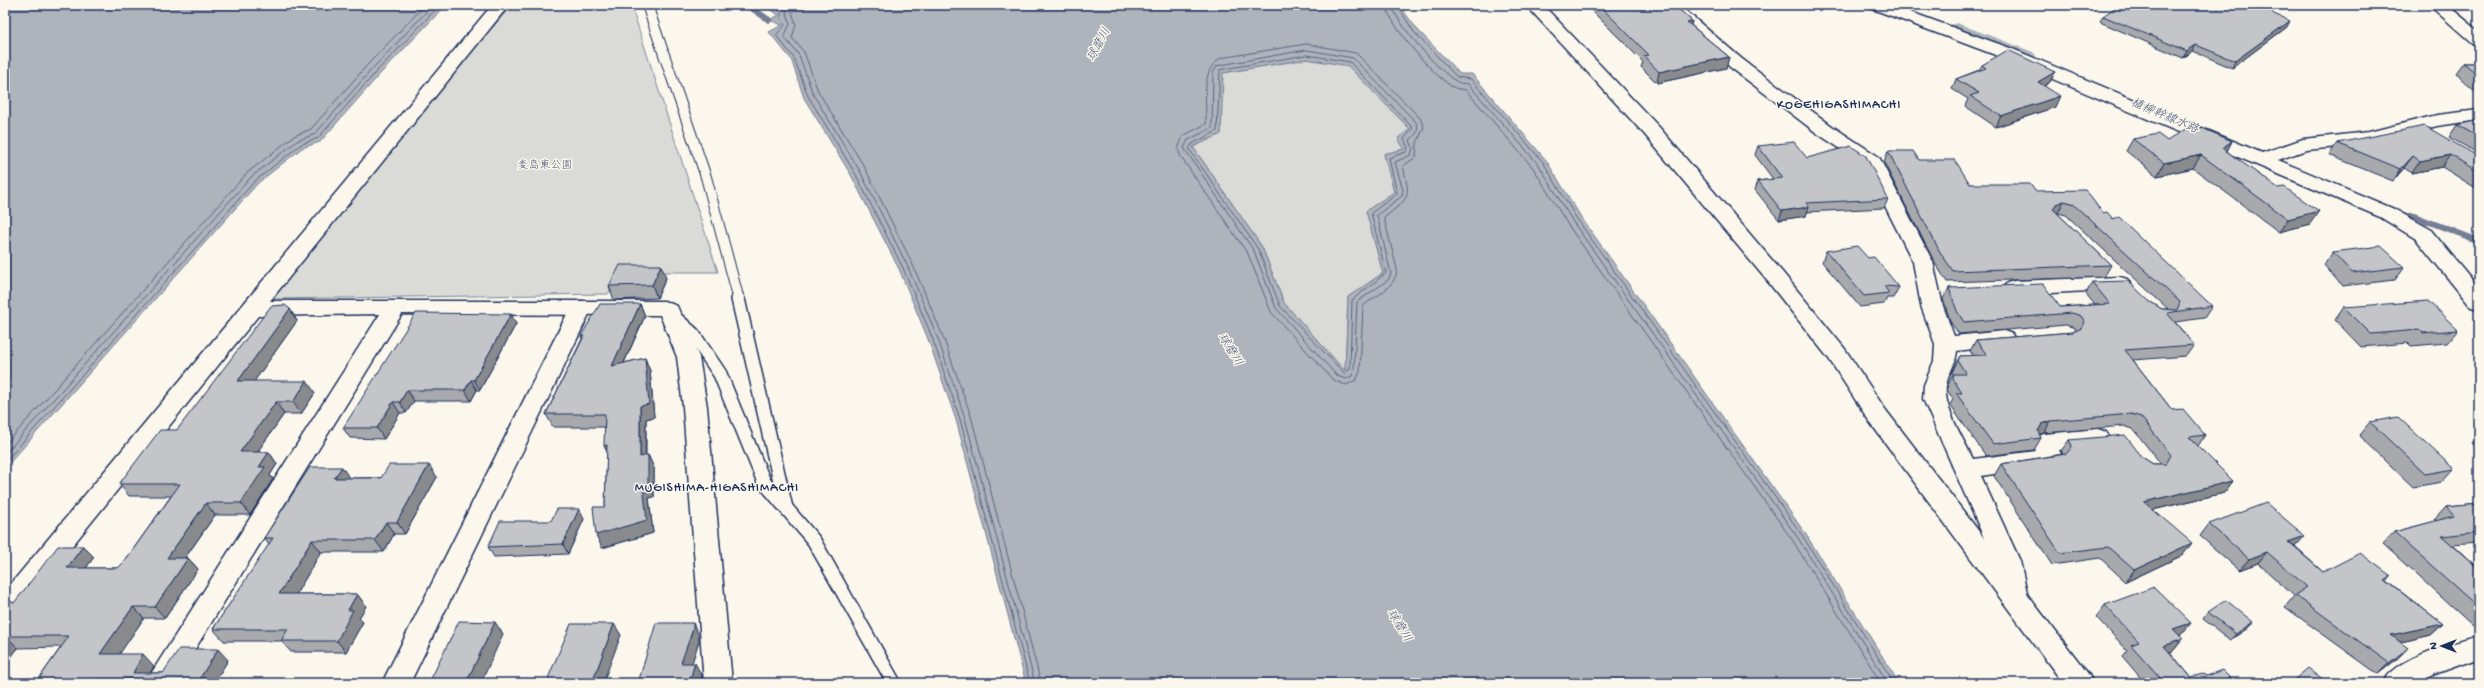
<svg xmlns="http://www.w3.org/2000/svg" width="2484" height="688" viewBox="0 0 2484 688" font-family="'Gochi Hand','Klee One',sans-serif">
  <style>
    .green { fill: #dadad7; stroke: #7a849a }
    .water { fill: #afb3bb; stroke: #747e96; fill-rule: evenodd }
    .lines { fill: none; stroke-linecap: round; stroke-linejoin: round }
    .shore { stroke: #566483; stroke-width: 1 }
    .stream { stroke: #747e96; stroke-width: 6 }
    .canal { fill: #afb3bb; fill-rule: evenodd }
    .service-far1-casing { stroke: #1b2f5e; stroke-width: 12 }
    .service-casing { stroke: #1b2f5e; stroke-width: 16 }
    .minor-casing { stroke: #1b2f5e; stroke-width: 3 }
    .tertiary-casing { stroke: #1b2f5e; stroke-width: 3 }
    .service-far1 { stroke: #fbf7ec; stroke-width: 10 }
    .service { stroke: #fbf7ec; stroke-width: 13 }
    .minor { fill: #fbf7ec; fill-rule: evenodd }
    .tertiary { fill: #fbf7ec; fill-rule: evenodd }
    .wall { fill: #a8a9ad; stroke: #1b2f5e }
    .shaded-wall { fill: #888a8d; stroke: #1b2f5e }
    .building { fill: #c3c5c9; stroke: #1b2f5e }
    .labels { text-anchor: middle; stroke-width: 3; stroke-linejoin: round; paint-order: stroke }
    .park-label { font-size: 11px; fill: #415176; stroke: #fbf7ec }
    .water-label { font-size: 12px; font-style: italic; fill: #47577a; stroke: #fbf7ec }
    .quarter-label { font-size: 13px; letter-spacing: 1px; fill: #1b2f5e; stroke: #fbf7ec }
  </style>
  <rect width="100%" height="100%" fill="#fbf7ec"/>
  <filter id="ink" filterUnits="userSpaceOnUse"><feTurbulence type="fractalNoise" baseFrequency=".025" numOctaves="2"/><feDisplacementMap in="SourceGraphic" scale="8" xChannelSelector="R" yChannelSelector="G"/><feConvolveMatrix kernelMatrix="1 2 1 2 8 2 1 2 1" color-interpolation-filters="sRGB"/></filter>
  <g filter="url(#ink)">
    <g class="green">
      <polygon points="512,5 631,5 718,272 621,272 608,294 271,299 423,106"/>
      <polygon points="1307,59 1348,65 1410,129 1404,149 1384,154 1394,192 1366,211 1383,273 1348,297 1345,371 1284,303 1262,247 1193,147 1221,134 1222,73"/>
    </g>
    <g class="water">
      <polygon points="5,5 446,5 380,74 320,142 302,148 258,183 5,468"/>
      <path d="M763 5H1399L1417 29 1460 74H1472L1546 160 1581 217 1805 533 1899 683H1026L956 420 928 339 899 269 851 175 804 98 791 59 769 32 782 25 769 20 779 15ZM1307 59 1348 66 1410 129 1398 138 1404 149 1384 154 1394 192 1366 211 1383 273 1348 297 1345 371 1284 303 1262 247 1193 147 1221 134 1223 73Z"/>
    </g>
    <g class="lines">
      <g class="shore">
        <polyline points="771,5 781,12 781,19 785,25 776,35 794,58 808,96 855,173 903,268 932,337 960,419 1030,683"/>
        <polyline points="780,5 786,10 790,24 784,37 799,55 813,94 860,171 907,265 937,336 965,418 1035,683"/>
        <polyline points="790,5 796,25 792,38 804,52 818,91 865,168 912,263 942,334 971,416 1041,683"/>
        <path d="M1385 5C1394 30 1429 71 1451 86 1455 89 1461 89 1466 90L1534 169 1568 225 1793 541 1881 683"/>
        <path d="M1391 5C1398 24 1438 71 1456 81 1459 84 1464 83 1468 84L1539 165 1573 222 1798 538 1888 683"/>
        <polyline points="1397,5 1414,32 1457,77 1471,79 1543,162 1577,219 1802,535 1894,683"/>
        <path d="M1307 44 1356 53 1420 118 1424 127 1417 143 1416 157 1403 166C1411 200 1410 196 1384 218L1397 269C1396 288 1376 295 1363 306L1360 372 1356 380 1346 385 1333 380 1271 312 1248 254 1181 157 1178 149 1183 136 1206 124C1207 103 1199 70 1221 58Z"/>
        <path d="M1307 50 1353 58 1416 122C1420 130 1416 135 1410 140L1413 148 1411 155 1395 162 1403 190 1402 196 1377 215 1391 274 1388 280 1357 302 1354 371 1352 376 1346 379 1337 376 1276 308 1254 251 1184 148 1188 140 1212 128 1213 73 1217 66Z"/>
        <polygon points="1307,55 1350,62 1413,128 1404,139 1408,148 1406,152 1389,158 1397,194 1371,213 1386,273 1352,300 1350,369 1345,374 1280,306 1258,249 1189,149 1192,144 1217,131 1220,70"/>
        <polyline points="5,445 247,173 294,136 311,129 369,63 425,5"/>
        <polyline points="5,454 251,177 297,141 315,134 373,68 433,5"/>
        <polyline points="5,462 255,181 300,145 318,138 377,71 440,5"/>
      </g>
      <g class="stream">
        <polyline points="747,5 769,20"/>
        <polyline points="2402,216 2414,216 2479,241"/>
      </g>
      <polygon class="canal" points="1957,23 2033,52 2036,56 2033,60 2019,60 1950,33 1947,29 1950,25"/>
      <g class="service-far1-casing">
        <polyline id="service-far1" points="647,5 706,177 739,300"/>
      </g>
      <g class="service-casing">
        <g id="service">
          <polyline points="738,299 786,508"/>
          <polyline points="674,317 693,334 720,374 764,482 814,541 894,683"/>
        </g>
      </g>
      <g class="minor-casing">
        <g id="minor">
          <polygon points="492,5 509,5 270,301 664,301 677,306 699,357 707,407 732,683 704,683 683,407 677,357 660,315 402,314 174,683 145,683 380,314 258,316 14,618 5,621 5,591"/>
          <path d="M1661 5H1679L1742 59 1832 126 1879 157 1933 262 1943 306 1954 336 2004 331 2012 334 2015 339 2012 344 1957 351C1956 364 1948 374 1946 386 1943 407 1964 440 1973 459L2036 451 2032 443 2036 437 2044 434 2098 429 2106 432 2110 438 2106 444 2059 450 2063 458 2059 464 1981 476 2020 561 2028 597 2024 605 2015 608 2006 605 2002 597 1994 561 1923 399 1924 385 1934 361 1935 344 1921 306 1913 262 1864 164 1818 134 1730 67Z"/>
          <polygon points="1868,5 1891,5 2010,48 2262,153 2303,139 2369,132 2437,115 2479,110 2479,120 2437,126 2369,144 2306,150 2278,160 2394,209 2430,229 2479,288 2479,309 2471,307 2416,239 2380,217 1998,56 1870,8"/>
          <polygon points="2429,5 2447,5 2479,31 2479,45 2473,44"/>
          <polygon points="2120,277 2127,279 2131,284 2127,289 2014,295 2007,293 2003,288 2007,283 2014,281"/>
          <path d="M2479 636V658L2435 674 2420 683H2383C2396 657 2452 644 2479 636Z"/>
        </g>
      </g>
      <g class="tertiary-casing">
        <g id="tertiary">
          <polygon points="1526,5 1543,5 1659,127 1783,273 1845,349 1885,409 2089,675 2093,683 2063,683 1869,421 1829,359 1769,283 1645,135"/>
          <polygon points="581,301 589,303 592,308 410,683 382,683 570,308 573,303"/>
        </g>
      </g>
      <use href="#service-far1" class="service-far1"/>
      <use href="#service" class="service"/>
      <use href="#minor" class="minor"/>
      <use href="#tertiary" class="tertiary"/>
    </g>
    <g class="wall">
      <polygon points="1586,5 1674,5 1692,21 1691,25 1729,57 1726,68 1657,83 1641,67 1643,62"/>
      <polygon points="2103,16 2287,27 2232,68 2193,51 2183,58 2100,22"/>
      <polygon points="2479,58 2479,95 2456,74 2464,63 2476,63"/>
      <polygon points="1982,65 2055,72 2050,82 2044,86 2055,107 1996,127 1965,106 1968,99 1952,89 1956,79 1979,70"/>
      <polygon points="2479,120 2479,154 2449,137 2457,125"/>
      <polygon points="2133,139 2167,141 2232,141 2227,151 2310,224 2279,232 2193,168 2157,176 2126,151"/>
      <polygon points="2337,143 2479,157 2479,190 2442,167 2412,173 2404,168 2393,181 2329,155"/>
      <polygon points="1758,146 1807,158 1888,199 1884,208 1807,212 1806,216 1779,220 1755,190 1758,181 1773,179 1755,155"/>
      <polygon points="1888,151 1919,160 1970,184 2035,191 2103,213 2113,219 2212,306 2204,318 2175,322 2194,345 2186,356 2133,360 2172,410 2205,435 2198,446 2233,481 2224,493 2153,510 2183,555 2126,582 2100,558 2052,565 1994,476 2001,464 2063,454 2061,451 2069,440 2142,457 2153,464 2161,464 2133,429 2124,426 2044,433 2039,434 2041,438 2034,450 1986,456 1950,405 1953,399 1947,390 1948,385 1953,374 1952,372 1960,356 1973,356 1970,351 1976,340 2073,332 2076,330 2075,328 2066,325 1959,334 1951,323 1943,299 1949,288 2060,307 2095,305 2086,294 2092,282 2149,301 2162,309 2168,309 2066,215 2058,213 2057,213 2111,265 2104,277 1947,282 1935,263 1884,163"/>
      <polygon points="1826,251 1868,258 1899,287 1894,298 1887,298 1884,304 1860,307 1822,262"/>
      <polygon points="2333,252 2404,267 2395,280 2342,286 2324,265"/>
      <polygon points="666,278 657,298 614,300 609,286"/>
      <polygon points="640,304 645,316 624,363 645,358 650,371 654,417 646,419 646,456 648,455 654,468 654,497 649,498 653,533 602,548 605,507 607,451 605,427 553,427 546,414 582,339 581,336"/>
      <polygon points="2344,307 2458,330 2447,343 2411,346 2408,343 2361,347 2335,320"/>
      <polygon points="290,309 297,321 254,381 315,393 301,414 284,414 257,452 269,452 277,464 270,475 273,479 250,515 215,515 185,558 188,558 198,569 165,618 144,618 119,654 154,666 150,673 163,673 228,660 214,683 26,683 38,680 61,647 18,648 5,665 5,608 14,603 83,546 94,557 86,568 118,568 124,562 171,496 129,496 119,484 177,430"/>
      <polygon points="511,314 516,324 480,390 477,390 471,401 414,401 406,413 400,413 384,439 350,438 343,428"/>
      <polygon points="2370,422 2454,469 2442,482 2413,487 2359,435"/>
      <polygon points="2479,435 2479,451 2472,443"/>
      <polygon points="437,477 405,534 394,534 384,552 321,552 296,594 357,594 366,606 359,618 363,622 346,652 291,652 281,641 224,641 213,629 269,545 264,538 350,478"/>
      <polygon points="2479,504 2479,543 2453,545 2479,569 2479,625 2473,626 2383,544 2394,532 2436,521 2435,519 2446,507"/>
      <polygon points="584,519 568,554 494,557 488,547"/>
      <polygon points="2209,524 2295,547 2323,572 2391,576 2387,581 2443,624 2431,635 2401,642 2397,659 2378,674 2285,607 2294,596 2258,563 2239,570 2200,536"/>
      <polygon points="2105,605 2181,635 2180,636 2183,639 2173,651 2170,652 2191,677 2206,676 2235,683 2145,683 2122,656 2127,650 2096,617"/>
      <polygon points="2208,612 2253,622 2248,628 2230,640 2203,619"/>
    </g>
    <g class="shaded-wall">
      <polygon points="1768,5 1784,5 1767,7"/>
      <polygon points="1692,21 1689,32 1687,22"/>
      <polygon points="2290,21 2287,27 2232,68 2235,61"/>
      <polygon points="2196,45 2193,51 2183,58 2187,51"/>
      <polygon points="1729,57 1726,68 1657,83 1659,72"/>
      <polygon points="2055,72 2050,82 2033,93 2038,82"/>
      <polygon points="2060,96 2055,107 1996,127 2001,116"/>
      <polygon points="2232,141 2225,154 2222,148"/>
      <polygon points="2201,155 2193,168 2157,176 2164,163"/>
      <polygon points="2450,155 2442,167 2412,173 2420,161"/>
      <polygon points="2413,156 2404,168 2393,181 2401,169"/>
      <polygon points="2064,201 2058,213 2050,215 2056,204"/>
      <polygon points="1809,207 1806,216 1779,220 1782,211"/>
      <polygon points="2319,211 2310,224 2279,232 2288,219"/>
      <polygon points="661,265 666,278 657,298 652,285"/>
      <polygon points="640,304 645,316 617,378 612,366"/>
      <polygon points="290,309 297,321 246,393 238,381"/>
      <polygon points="511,314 516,324 480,390 474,380"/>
      <polygon points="645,358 650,371 654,417 646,419 645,470 640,457 640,406"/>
      <polygon points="471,380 477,390 471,401 465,390"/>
      <polygon points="307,381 315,393 301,414 293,402"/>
      <polygon points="407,390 414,401 406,413 400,402"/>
      <polygon points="276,402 284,414 249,464 240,452"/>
      <polygon points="393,402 400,413 384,439 377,428"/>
      <polygon points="2051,421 2044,433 2035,436 2038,431 2042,424"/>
      <polygon points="607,445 610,458 604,446"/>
      <polygon points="269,452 277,464 270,475 273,479 250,515 241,503 259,467"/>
      <polygon points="648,455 654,468 654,497 649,498 653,533 602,548 596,535 643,486"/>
      <polygon points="429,465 437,477 405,534 397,522"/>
      <polygon points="342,467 350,479 334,478"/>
      <polygon points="2233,481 2224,493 2135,514 2144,502"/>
      <polygon points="206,503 215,515 177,569 167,558"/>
      <polygon points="579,509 584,519 568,554 563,544"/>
      <polygon points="386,522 394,534 384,552 375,540"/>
      <polygon points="2305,536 2295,547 2288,542"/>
      <polygon points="312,540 321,552 289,606 279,594"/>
      <polygon points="2192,543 2183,555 2126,582 2134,570"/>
      <polygon points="83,546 94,557 78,579 67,568"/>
      <polygon points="2267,552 2258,563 2239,570 2249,559"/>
      <polygon points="188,558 198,569 165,618 155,607"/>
      <polygon points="357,594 366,606 359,618 363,622 346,652 337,641 348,610"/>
      <polygon points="133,607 144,618 112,665 100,654"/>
      <polygon points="2479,621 2479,625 2473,626"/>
      <polygon points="495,622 503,634 481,683 466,683"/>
      <polygon points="2253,622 2248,628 2230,640 2236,634"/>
      <polygon points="693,623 699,636 699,641 688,676 681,663"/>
      <polygon points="2191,623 2181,635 2164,641 2173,629"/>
      <polygon points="614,624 621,635 603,683 592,683"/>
      <polygon points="2443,624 2431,635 2380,647 2391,635"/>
      <polygon points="6,636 18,648 5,665 5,638"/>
      <polygon points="2183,639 2173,651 2154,658 2164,646"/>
      <polygon points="2408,648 2397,659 2378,674 2389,663"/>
      <polygon points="218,649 228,660 214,683 197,683"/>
      <polygon points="143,654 154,666 147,679 133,673"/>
      <polygon points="695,663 702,676 699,683 689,683"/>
      <polygon points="92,679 96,683 89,683"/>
    </g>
    <g class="building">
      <polygon points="1599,5 1674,5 1692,21 1687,22 1729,57 1659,72 1644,56 1649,55"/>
      <polygon points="2119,5 2266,5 2274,14 2290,21 2235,61 2196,45 2187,51 2103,16"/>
      <polygon points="2008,50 2055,72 2038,82 2060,96 2001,116 1970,96 1979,93 1956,79 1986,68 1982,65"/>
      <polygon points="2464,63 2479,63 2479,76"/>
      <polygon points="2479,120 2479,137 2457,125"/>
      <polygon points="2193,124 2232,141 2222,148 2278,188 2284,187 2319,211 2288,219 2201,155 2164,163 2133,139 2158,134 2167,141"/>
      <polygon points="2425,126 2479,157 2479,172 2450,155 2420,161 2413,156 2401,169 2337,143"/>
      <polygon points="1794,142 1807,158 1851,146 1866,156 1888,199 1806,203 1809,207 1782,211 1758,181 1782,178 1758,146"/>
      <polygon points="1888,151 1913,151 1919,160 1955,160 1970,184 2030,184 2035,191 2085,190 2103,213 2107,212 2113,219 2119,217 2212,306 2167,313 2194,345 2125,350 2172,410 2183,409 2205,435 2189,437 2233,481 2144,502 2192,543 2134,570 2108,547 2060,553 2001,464 2066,454 2072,447 2069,440 2125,435 2142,457 2153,464 2166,464 2171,455 2141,417 2131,414 2051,421 2042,424 2038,431 2041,438 1993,444 1956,393 1962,393 1953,379 1954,374 1966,374 1958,361 1960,356 1987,355 1976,340 2073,332 2082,328 2085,322 2081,316 2072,313 1964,322 1957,311 1949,288 2043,284 2060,307 2110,304 2092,282 2128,281 2149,301 2162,309 2177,310 2180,302 2072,203 2064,201 2056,204 2053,209 2111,265 1953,271 1940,252"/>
      <polygon points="1857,246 1868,258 1874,257 1899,287 1884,286 1889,293 1864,296 1826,251"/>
      <polygon points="2381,246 2404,267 2352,273 2333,252"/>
      <polygon points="620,265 661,265 652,285 609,286"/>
      <polygon points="2428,301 2458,330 2422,333 2419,330 2371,334 2344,307"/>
      <polygon points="600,304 640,304 612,366 645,358 649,404 640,406 640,457 648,455 648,485 643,486 647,520 596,535 593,507 605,507 607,445 604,446 605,414 546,414 584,336 581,336"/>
      <polygon points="285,305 290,309 238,381 307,381 293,402 276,402 240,452 269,452 259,467 265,467 241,503 206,503 167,558 188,558 155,607 133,607 100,654 143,654 133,673 163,673 179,649 218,649 197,683 151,683 154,679 92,679 89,683 26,683 28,680 38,680 69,636 6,636 5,638 5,608 11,601 14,603 58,546 83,546 67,568 118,568 124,562 180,484 119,484 160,430 177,430 271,306"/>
      <polygon points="416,313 511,314 474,380 471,380 465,390 407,390 400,402 393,402 377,428 343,428"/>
      <polygon points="2398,417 2454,469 2425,474 2370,422"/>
      <polygon points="389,465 429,465 397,522 386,522 375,540 312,540 279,594 357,594 348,610 353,610 337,641 281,641 288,629 213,629 273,538 264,538 310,467 342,467 334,478 381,478"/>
      <polygon points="2266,503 2305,536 2288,542 2323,572 2360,553 2391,576 2385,580 2443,624 2391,635 2408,648 2389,663 2295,595 2307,587 2267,552 2249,559 2209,524"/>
      <polygon points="2479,504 2479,532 2442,536 2479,569 2479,608 2394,532 2454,516 2446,507"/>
      <polygon points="557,509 579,509 563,544 488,547 500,521 551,521"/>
      <polygon points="2154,587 2191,623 2173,629 2183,639 2164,646 2191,677 2203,674 2206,676 2222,670 2235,683 2165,683 2131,645 2139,642 2105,605"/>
      <polygon points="2226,600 2253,622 2236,634 2208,612"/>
      <polygon points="459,621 495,622 466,683 429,683"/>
      <polygon points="656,623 693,623 693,629 681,663 695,663 689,683 638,683"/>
      <polygon points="571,624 614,624 592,683 546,683"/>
      <polygon points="2308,668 2328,683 2287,683 2295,679"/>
      <polygon points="2479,678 2479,683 2468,683"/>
    </g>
  </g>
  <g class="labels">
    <g class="park-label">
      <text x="545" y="168">麦島東公園</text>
    </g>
    <g class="water-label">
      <text transform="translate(1098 44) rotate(-62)" y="4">球磨川</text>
      <text transform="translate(2165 115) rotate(23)" y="4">植柳幹線水路</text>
      <text transform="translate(1231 349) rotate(59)" y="4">球磨川</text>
      <text transform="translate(1400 625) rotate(59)" y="4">球磨川</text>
    </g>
    <g class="quarter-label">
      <text x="1839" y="108">KOGEHIGASHIMACHI</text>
      <text x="717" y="491">MUGISHIMA-HIGASHIMACHI</text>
    </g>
  </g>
  <rect width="2484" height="688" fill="none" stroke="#fbf7ec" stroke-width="20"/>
  <rect x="10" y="10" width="2464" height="668" fill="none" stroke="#1b2f5e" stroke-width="1.5" filter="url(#ink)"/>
  <g transform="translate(2442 646) rotate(270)" stroke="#fbf7ec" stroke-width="3" paint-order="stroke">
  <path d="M0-3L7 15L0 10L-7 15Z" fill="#1b2f5e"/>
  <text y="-6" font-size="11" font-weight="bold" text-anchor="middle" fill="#1b2f5e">N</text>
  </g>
</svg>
